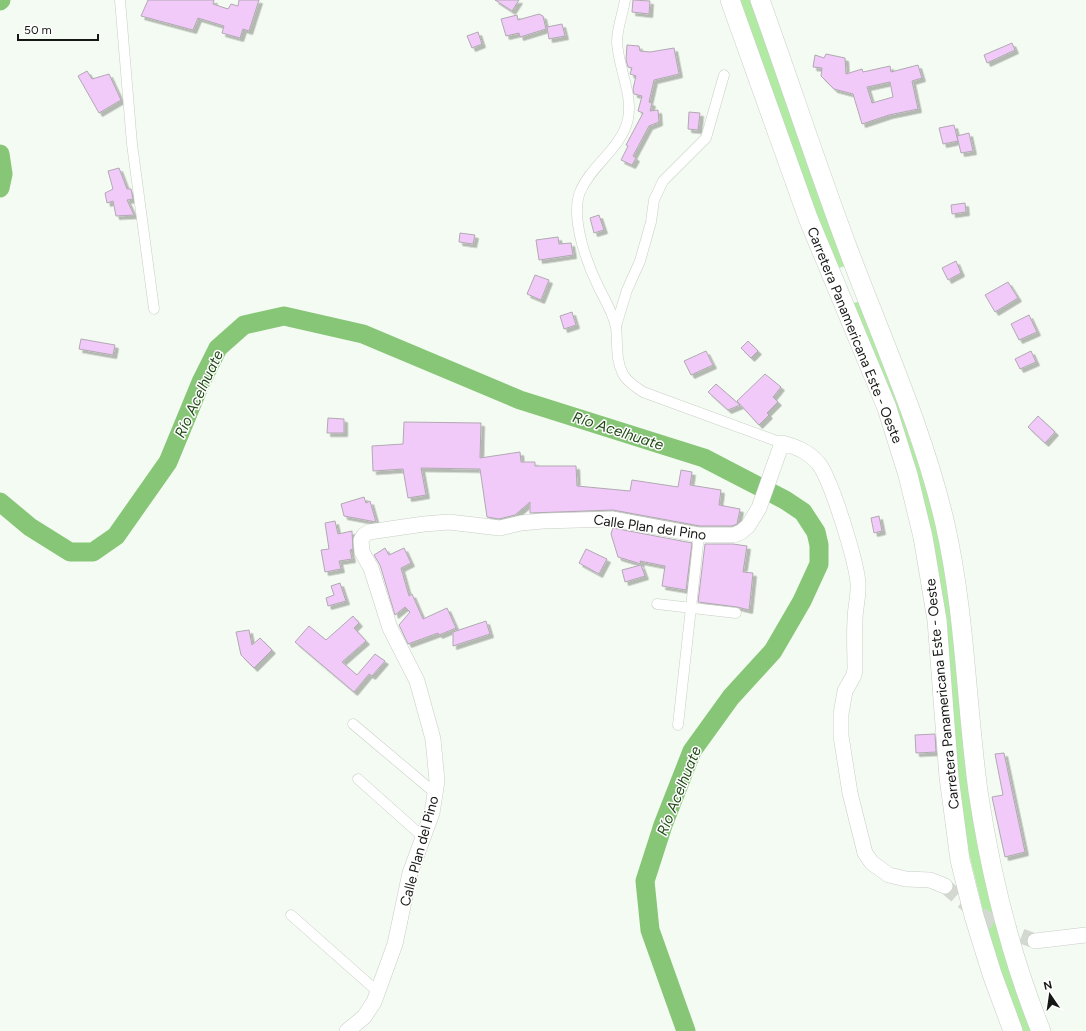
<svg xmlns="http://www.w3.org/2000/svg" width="1086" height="1031" viewBox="0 0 1086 1031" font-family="Figtree,sans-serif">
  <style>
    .green { fill: #b0eaa3 }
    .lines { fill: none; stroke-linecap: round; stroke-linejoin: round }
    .river { stroke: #86c676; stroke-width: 19 }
    .building { fill: #f1cafa; stroke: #b0a9b1; fill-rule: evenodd; filter: url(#shadow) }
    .secondary-tunnel { stroke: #d3d9d1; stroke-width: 15; stroke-dasharray: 15 8; stroke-linecap: butt }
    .street-casing { stroke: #c8cec6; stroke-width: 11 }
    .secondary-casing { stroke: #c8cec6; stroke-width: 16 }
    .highway-casing { stroke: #c8cec6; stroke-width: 20 }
    .street { stroke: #fff; stroke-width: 10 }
    .secondary { stroke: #fff; stroke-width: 15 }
    .highway { stroke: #fff; stroke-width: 19 }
    .labels { text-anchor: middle; stroke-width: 3; stroke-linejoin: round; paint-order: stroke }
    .street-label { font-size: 14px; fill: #151714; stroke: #fff }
    .water-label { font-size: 15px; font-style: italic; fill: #214b16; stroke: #fff }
  </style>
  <defs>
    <filter id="shadow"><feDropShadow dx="3.5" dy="3.5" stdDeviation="0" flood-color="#0004"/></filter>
  </defs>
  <rect width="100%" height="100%" fill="#f4fbf2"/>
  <g class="green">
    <polygon points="737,0 754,0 845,266 839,268 835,267"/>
    <polygon points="857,302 860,302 874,332 940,527 965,718 1036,1031 1018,1031 988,931 964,833 943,630 851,304"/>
  </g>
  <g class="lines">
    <g class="river">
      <polyline points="0,1 1,0"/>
      <polyline points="0,154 3,174 0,188"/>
      <polyline points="0,502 30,527 70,552 93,552 116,536 168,462 201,382 218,348 244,325 284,316 363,334 520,400 704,458 785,500 803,512 816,532 819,545 819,564 802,601 773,651 731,697 692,751 663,825 645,881 650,930 686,1031"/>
    </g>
  </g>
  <g class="building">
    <polygon points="148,0 214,0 213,4 228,9 231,4 238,6 239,0 259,0 249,31 243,29 240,38 222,33 224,26 198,18 193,30 141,16"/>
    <polygon points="495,0 519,0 512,11"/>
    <polygon points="633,0 650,1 649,14 632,12"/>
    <polygon points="539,14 543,16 546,29 520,37 519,33 506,36 501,19 517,15 518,20"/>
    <polygon points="562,24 565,36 549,39 547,27"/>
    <polygon points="478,32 482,44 472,48 467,36"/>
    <polygon points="1012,43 1015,50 987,63 984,55"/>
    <polygon points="627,45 639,46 640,51 650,52 674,48 679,74 654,80 649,102 652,103 650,111 658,110 659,122 649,126 633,156 636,158 632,165 621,160 628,146 626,145 643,113 638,111 642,96 634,94 633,89 636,76 630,74 632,68 628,67 626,60"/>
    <path d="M826 54 845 58 846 74 862 69 863 72 890 66 891 72 918 65 922 78 912 81 918 109 889 115 862 124 853 94 834 89 821 76 822 68 813 67 815 55 824 58ZM890 82 893 97 872 103 867 87Z"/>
    <polygon points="87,71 92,79 109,74 121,100 99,113 78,76"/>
    <polygon points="689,112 700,113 698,130 688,129"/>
    <polygon points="954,125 958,141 943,144 939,128"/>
    <polygon points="969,133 973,151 961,153 957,136"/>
    <polygon points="119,168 127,189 131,189 133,199 127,200 134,215 116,216 113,201 107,203 105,193 113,189 108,171"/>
    <polygon points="965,203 966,212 952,214 951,205"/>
    <polygon points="599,215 604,230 594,233 590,218"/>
    <polygon points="460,233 475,235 473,244 459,242"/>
    <polygon points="558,237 559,244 571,243 573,255 539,260 536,240"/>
    <polygon points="956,261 961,273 948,280 942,268"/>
    <polygon points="535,275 549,280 541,300 527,294"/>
    <polygon points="1008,282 1018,298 995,312 985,295"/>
    <polygon points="572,312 576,325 564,329 560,316"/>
    <polygon points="1029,315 1037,332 1019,340 1011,324"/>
    <polygon points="81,339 115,345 113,355 79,349"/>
    <polygon points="748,341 758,351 751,358 741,348"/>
    <polygon points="706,351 713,365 691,375 684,361"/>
    <polygon points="1031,351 1036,362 1020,369 1015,359"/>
    <polygon points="765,374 781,387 773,397 778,402 767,413 769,415 759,425 737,401"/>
    <polygon points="716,384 740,405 728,410 708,392"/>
    <polygon points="1038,416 1055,432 1045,443 1028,427"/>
    <polygon points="328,418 344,419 344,433 327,433"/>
    <polygon points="404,422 481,423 480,458 520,452 521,462 535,462 535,466 576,466 577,486 630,491 632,480 678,487 681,470 692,472 690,485 721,490 719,505 740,509 737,524 732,526 700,526 613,510 530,513 530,502 515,515 499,519 487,517 480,469 421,468 426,495 408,498 403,469 373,471 372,446 403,444"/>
    <polygon points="364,497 366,503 370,501 376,522 344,516 341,504"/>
    <polygon points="879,516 882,531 874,533 871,518"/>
    <polygon points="335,521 338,534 352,531 353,549 350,550 352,559 339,561 341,569 325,572 321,550 329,549 325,523"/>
    <polygon points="613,528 692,543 686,590 662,586 665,566 640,561 641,564 618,557 611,534"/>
    <polygon points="705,544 733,544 747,546 743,572 753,573 749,610 737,607 698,602"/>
    <polygon points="385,548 389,555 404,548 411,563 401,568 409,596 412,594 423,619 447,608 456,628 439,635 438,633 408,644 399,625 410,612 405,607 395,615 380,565 374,555"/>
    <polygon points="586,549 607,559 599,574 579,563"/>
    <polygon points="641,565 645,576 625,582 622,570"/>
    <polygon points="340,583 346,601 328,606 326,598 334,595 331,586"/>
    <polygon points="353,616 359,623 354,628 366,641 342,662 357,675 375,654 385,661 372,676 369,674 354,692 295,642 309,626 326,640"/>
    <polygon points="486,621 490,634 453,646 453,632"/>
    <polygon points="249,630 252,645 260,638 272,650 254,668 241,655 236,632"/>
    <polygon points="935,734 936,752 916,753 915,735"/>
    <polygon points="1004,753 1025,852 1005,857 992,797 1003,795 995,754"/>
  </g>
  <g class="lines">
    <path class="secondary-tunnel" d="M945 886C976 914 996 927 1035 941"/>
    <g class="street-casing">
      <g id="street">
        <polyline points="120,0 132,144 154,309"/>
        <path d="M625 0C623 13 617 28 617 42 618 67 633 94 628 119 622 148 591 165 580 192 570 218 587 264 599 288 605 300 613 313 616 327 618 343 615 359 623 374 627 382 636 387 643 392L782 443"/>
        <polyline points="616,326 627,290 640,261 651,222 654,200 663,181 706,138 724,75"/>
        <polyline points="657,604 736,613"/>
        <polyline points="353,724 435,793"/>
        <polyline points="678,725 699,535"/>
        <polyline points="358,779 423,837"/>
        <polyline points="291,915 378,992"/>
      </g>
    </g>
    <g class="secondary-casing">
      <g id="secondary">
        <polyline points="1035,941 1086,935"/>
        <path d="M347 1031 364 1017 374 1002 395 944 410 873 432 813 437 781 433 739 417 681 390 628 371 568 362 552 361 540 364 535 369 532 424 524 449 522 500 528 521 523 543 521 613 519 699 535H734L741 532 748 526 759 508 782 443C797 447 809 452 819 464 832 482 856 560 858 583 859 595 855 608 855 620 854 636 855 653 855 669L854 675 845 691 841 714V736L850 793 865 853 872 863 889 875 906 879 930 880 945 886"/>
      </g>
    </g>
    <g class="highway-casing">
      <g id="highway">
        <polyline points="730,0 808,218 887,408 908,475 923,537 937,620 949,777 960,860 974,916 992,974 1013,1031"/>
        <path d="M760 0C790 83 817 167 848 249 882 340 923 429 945 524 965 612 966 702 978 791 990 871 1011 957 1041 1031"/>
      </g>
    </g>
    <use href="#street" class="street"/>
    <use href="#secondary" class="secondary"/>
    <use href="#highway" class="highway"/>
  </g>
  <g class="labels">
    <g class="street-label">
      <text transform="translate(855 335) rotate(68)" y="5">Carretera Panamericana Este - Oeste</text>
      <text transform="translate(650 527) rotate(8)" y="5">Calle Plan del Pino</text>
      <text transform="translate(942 694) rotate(-96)" y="5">Carretera Panamericana Este - Oeste</text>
      <text transform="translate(419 851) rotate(-75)" y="5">Calle Plan del Pino</text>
    </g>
    <g class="water-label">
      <text transform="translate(199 394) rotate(-65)" y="5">Río Acelhuate</text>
      <text transform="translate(618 431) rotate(18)" y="5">Río Acelhuate</text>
      <text transform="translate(679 791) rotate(-68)" y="5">Río Acelhuate</text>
    </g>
  </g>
  <g transform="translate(1050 995) rotate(347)" stroke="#ffffff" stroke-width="3" paint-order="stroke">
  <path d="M0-3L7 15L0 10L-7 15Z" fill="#151714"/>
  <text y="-6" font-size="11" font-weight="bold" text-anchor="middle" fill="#151714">N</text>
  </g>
  <path d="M18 34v6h80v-6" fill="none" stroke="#151714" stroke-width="2"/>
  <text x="24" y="34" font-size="12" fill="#151714" stroke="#ffffff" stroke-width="3" paint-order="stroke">50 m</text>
</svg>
